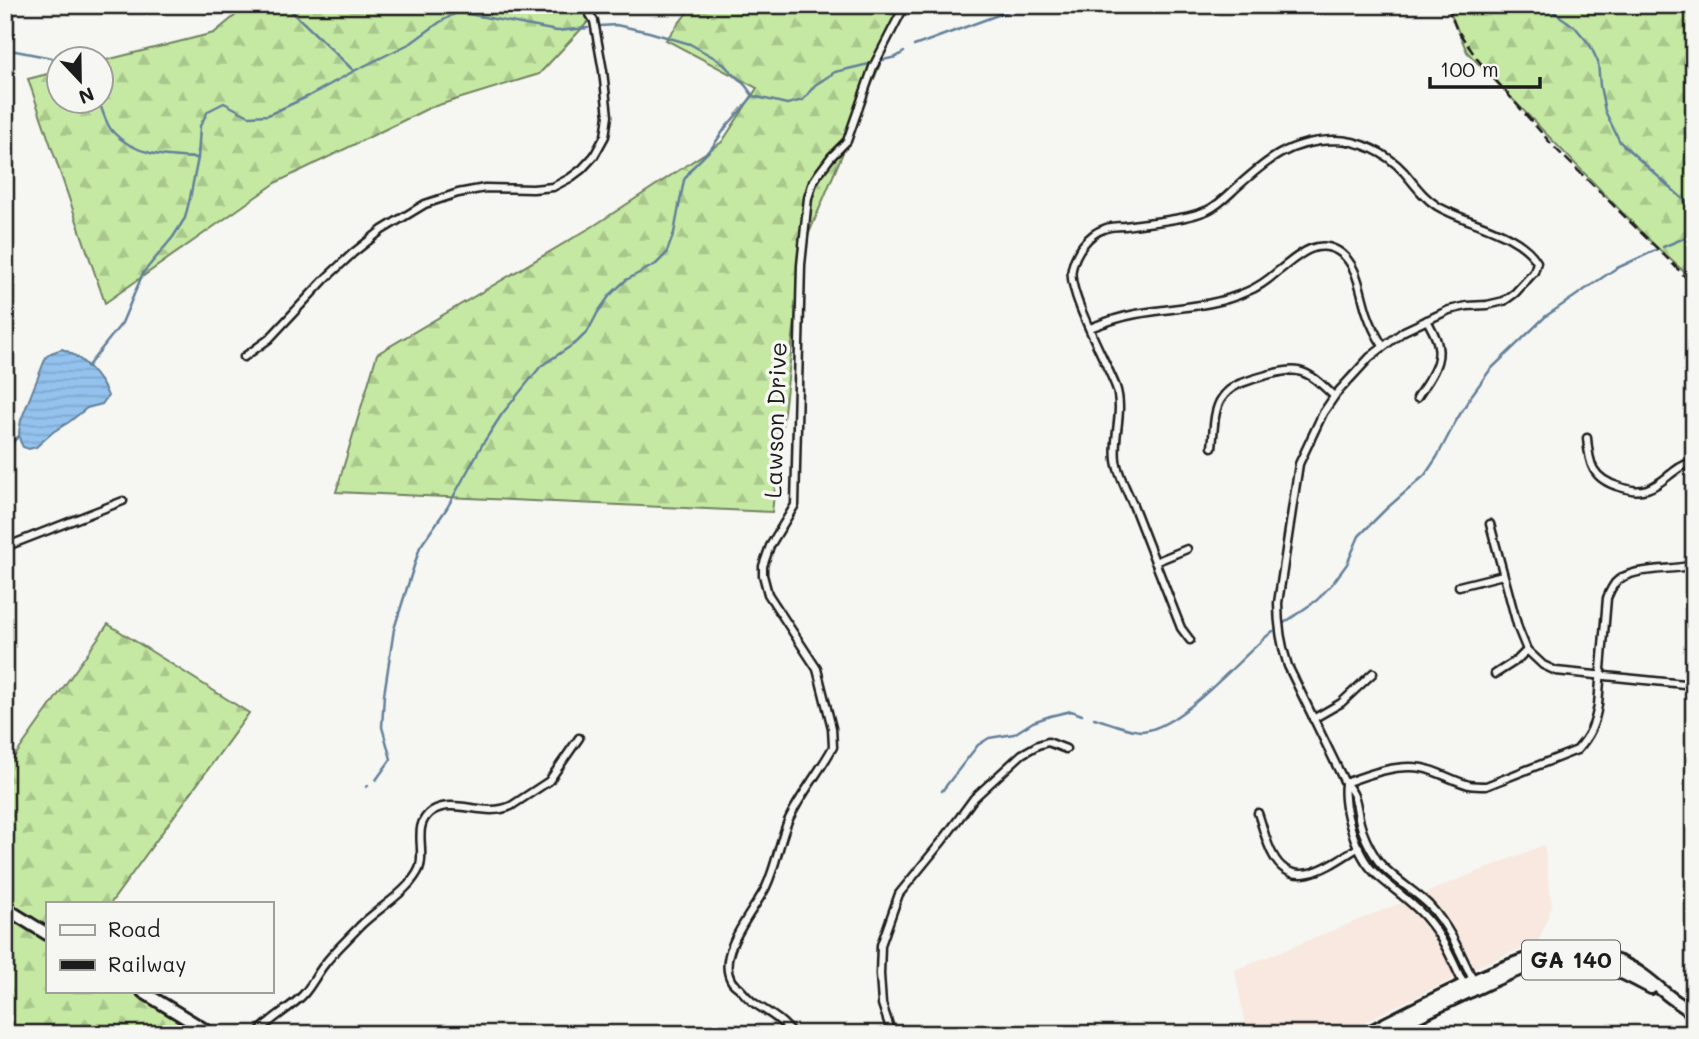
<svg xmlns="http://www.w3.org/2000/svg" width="1699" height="1039" viewBox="0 0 1699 1039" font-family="Mali,sans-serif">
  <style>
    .built { fill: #f8e8df }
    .forest { fill: url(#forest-firs); stroke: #708260; stroke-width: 2 }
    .water { fill: url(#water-rules); stroke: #63809a; stroke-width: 2 }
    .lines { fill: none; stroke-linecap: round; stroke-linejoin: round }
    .stream { stroke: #63809a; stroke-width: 2.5 }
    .street-casing { stroke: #1c1c1c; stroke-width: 11 }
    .primary-casing { stroke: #1c1c1c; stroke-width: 16 }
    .street { stroke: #f6f6f2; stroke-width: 6 }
    .primary { stroke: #f6f6f2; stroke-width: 10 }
    .rail { stroke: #1c1c1c; stroke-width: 2.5; stroke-dasharray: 10 5; stroke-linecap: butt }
    .labels { text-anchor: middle; stroke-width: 7; stroke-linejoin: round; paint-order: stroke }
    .shield { fill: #f6f6f2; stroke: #5d5d5c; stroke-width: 2 }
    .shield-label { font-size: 23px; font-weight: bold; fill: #1c1c1c }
    .street-label { font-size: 24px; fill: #1c1c1c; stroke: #f6f6f2 }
  </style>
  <defs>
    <pattern id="forest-firs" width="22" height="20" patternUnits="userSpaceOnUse" patternTransform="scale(1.75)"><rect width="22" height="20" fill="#c5e9a3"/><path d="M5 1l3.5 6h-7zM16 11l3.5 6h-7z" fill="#a9c78c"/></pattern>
    <pattern id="water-rules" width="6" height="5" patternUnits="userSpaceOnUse" patternTransform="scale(1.75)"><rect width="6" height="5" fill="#93c2ee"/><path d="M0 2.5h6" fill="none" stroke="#7ea6cc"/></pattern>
  </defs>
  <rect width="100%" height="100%" fill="#f6f6f2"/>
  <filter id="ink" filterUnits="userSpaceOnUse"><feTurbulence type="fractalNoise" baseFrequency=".0143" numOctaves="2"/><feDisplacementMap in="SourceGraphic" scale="14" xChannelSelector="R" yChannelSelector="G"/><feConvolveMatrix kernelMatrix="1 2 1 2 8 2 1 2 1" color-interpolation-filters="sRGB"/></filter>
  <g filter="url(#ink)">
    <polygon class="built" points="1544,845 1552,906 1537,945 1512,952 1483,964 1378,1015 1344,1034 1247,1034 1235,970"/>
    <g class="forest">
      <polygon points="248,5 604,5 539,74 429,108 277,182 105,303 28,79 59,71 60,102 102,102 102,61 214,33"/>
      <polygon points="693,5 905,5 804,245 772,512 336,492 377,354 595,225 722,142 757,88 666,40"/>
      <polygon points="1447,5 1694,5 1694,281 1648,239 1467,52"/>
      <polygon points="108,624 249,713 110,904 47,904 47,992 135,992 210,1034 5,1034 5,770"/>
    </g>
    <path class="water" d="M62 349C81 356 101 377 108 396L102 404 87 408 69 422 53 432 36 447 29 449 23 447 20 441 19 432 21 420 46 357 51 353Z"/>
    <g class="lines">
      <g class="stream">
        <polyline points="285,5 354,71"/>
        <polyline points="1544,5 1575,27 1590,45 1598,62 1600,86 1605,111 1620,142 1694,209"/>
        <polyline points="600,26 616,25 649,32 690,44 720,61 745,85 753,96 787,104 803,100 815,85 835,72 869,64"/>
        <polyline points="914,46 1025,5"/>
        <polyline points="5,49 52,58 60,62"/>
        <polyline points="883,60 896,57 904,52"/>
        <path d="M99 102C103 111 106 125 113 132 135 156 168 157 198 158"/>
        <polyline points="1663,247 1694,234"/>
        <polyline points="87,367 122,323 143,273 173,237 185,218 190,198 198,158 200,126 208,111 224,103 249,116 268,115 309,96 354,71 411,43 440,22 458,12 557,31 588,28"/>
        <polyline points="5,449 19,436"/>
        <polyline points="1284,623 1317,600 1333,583 1347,564 1359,536 1386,509 1425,475 1437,457 1456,421 1471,396 1490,370 1546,316 1615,269 1656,250"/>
        <path d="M1094 718C1105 721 1130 731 1141 731 1180 730 1241 656 1273 631"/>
        <polyline points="376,780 391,759 382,727 384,695 394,629 420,547 447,508 482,445 502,414 541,366 577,342 588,331 598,312 610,295 626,280 656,264 666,254 674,233 684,180 692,168 711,149 726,127 753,96"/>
        <polyline points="366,787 368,786"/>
        <polyline points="942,791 978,745 989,738 1014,734 1033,722 1050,716 1071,711 1082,715"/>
      </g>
      <g class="street-casing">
        <g id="street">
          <path d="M1090 328C1105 322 1120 317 1136 314 1173 307 1211 308 1246 292 1256 288 1268 280 1277 272 1295 259 1314 237 1338 251 1358 263 1360 293 1367 313 1371 325 1376 335 1383 346"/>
          <polyline points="244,357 269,339 325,279 353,253 382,230 425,204 458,193 485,188 533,189 553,187 570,178 582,169 594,156 605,136 608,116 603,71 594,21 584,5"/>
          <path d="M1417 398C1426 383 1442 365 1438 346 1437 337 1431 328 1427 320"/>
          <path d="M1587 438C1589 464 1592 479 1620 487 1630 490 1637 492 1647 489 1660 485 1668 475 1679 468 1683 465 1689 463 1694 461"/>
          <path d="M1212 447C1214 432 1213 410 1222 398 1226 392 1233 387 1239 384 1252 379 1286 368 1298 371 1313 374 1324 387 1334 396"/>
          <polyline points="1490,524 1518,628 1527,650 1543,665 1556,671 1694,685"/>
          <polyline points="5,547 123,501"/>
          <polyline points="1155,562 1187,549"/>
          <polyline points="1459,586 1503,575"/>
          <path d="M1190 640 1181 628C1165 587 1149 546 1133 505 1128 493 1117 472 1116 460 1113 436 1124 411 1116 387 1106 361 1067 292 1072 269 1075 253 1088 234 1104 229 1110 226 1118 226 1125 226 1149 222 1186 220 1208 210 1219 205 1228 195 1237 187 1268 159 1290 141 1334 140 1360 140 1387 153 1404 172 1415 185 1423 197 1437 206 1465 223 1520 232 1537 262L1534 272 1515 293 1504 301 1487 305 1467 306 1449 310 1404 331 1370 357 1336 394 1323 413 1299 464 1278 603C1278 625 1281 645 1288 666L1345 783C1358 796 1356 806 1360 823 1363 835 1369 847 1376 858 1386 874 1414 890 1429 905 1449 926 1461 954 1473 980"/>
          <polyline points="1495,674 1517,660 1527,650"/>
          <polyline points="1313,719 1341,703 1373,673"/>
          <path d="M1345 783C1369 774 1396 764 1422 768 1438 771 1453 781 1469 785 1475 786 1481 786 1486 786L1577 750C1590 736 1595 724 1598 705L1607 598C1609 593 1612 587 1615 583 1630 566 1673 571 1694 565"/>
          <path d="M1345 783C1342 808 1356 855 1375 873 1392 889 1412 901 1427 919 1444 939 1453 962 1464 985"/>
          <path d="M1258 813C1263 827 1266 843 1273 855 1294 895 1334 862 1359 847"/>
          <path d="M257 1034C270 1018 288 1010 302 996 311 987 316 975 324 965 334 951 348 939 360 926 375 911 395 900 409 884 413 879 419 872 420 866 425 847 412 825 432 811 454 797 485 818 511 806L549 781 579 738"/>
          <polyline points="394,1034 406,1031 418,1034"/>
          <path d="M792 1034C783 1020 767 1012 754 1003 748 999 744 993 739 988 736 986 733 984 731 980 716 953 754 911 766 887 776 866 779 843 788 821 799 797 820 771 833 747L832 728 817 669 768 594 763 575V566L770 546 795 505 801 265 808 198 813 182 819 173 831 157 847 141 873 67 905 5"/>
          <polyline points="892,1034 882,1004 880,974 881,945 899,894 943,840 974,798 1022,754 1038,745 1048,742 1066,749"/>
        </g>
      </g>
      <g class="primary-casing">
        <g id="primary">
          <polyline points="5,908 47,934"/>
          <polyline points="143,992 212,1034"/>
          <path d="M1365 1034C1407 1012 1448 991 1490 973 1510 965 1530 956 1551 953 1574 950 1599 954 1620 962 1637 969 1650 980 1664 992 1673 1000 1684 1006 1694 1014"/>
          <path d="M1381 1034C1410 1020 1439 1006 1469 992 1504 976 1541 956 1581 961 1607 964 1628 976 1651 988"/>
        </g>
      </g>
      <use href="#street" class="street"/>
      <use href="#primary" class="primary"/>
      <polyline class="rail" points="1447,5 1456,28 1478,60 1554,147 1669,260 1694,286"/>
    </g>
  </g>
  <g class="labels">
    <rect class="shield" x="1522" y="940.5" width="98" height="39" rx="5"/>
    <g class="shield-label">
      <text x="1571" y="968">GA 140</text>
    </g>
    <g class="street-label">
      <text transform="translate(776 420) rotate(-88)" y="8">Lawson Drive</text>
    </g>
  </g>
  <rect width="1699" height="1039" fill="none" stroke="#f6f6f2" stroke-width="28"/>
  <rect x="14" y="14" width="1671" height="1011" fill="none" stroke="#1c1c1c" stroke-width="2.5" filter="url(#ink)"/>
  <rect x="46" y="902" width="228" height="91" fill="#f6f6f2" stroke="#9f9f9c" stroke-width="2"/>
  <rect x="60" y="925" width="35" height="10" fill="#f6f6f2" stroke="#9f9f9c" stroke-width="2"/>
  <text x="108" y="937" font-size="21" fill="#1c1c1c">Road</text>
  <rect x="60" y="960" width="35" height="10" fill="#1c1c1c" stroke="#9f9f9c" stroke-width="2"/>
  <text x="108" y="972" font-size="21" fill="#1c1c1c">Railway</text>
  <g transform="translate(80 80) rotate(158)"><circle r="33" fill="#f6f6f2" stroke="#9f9f9c" stroke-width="2"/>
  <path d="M0-5L12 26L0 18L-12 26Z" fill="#1c1c1c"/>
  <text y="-10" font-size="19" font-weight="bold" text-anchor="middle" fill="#1c1c1c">N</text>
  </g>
  <path d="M1430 77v10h110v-10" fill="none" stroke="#1c1c1c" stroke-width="3.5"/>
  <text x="1440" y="77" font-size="21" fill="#1c1c1c" stroke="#f6f6f2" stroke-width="5" paint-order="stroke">100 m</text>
</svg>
